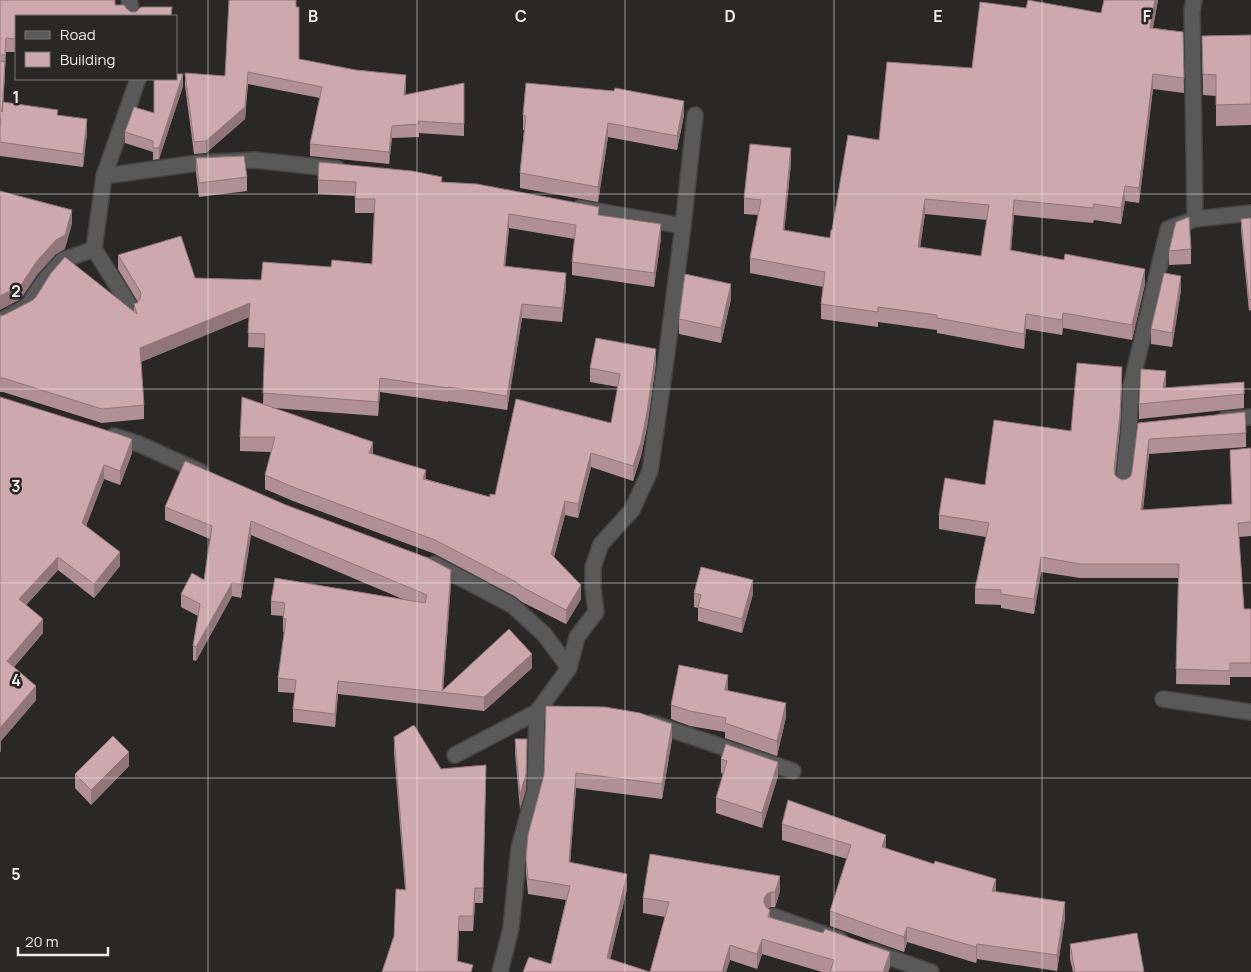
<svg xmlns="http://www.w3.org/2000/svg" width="1251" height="972" viewBox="0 0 1251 972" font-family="Manrope,sans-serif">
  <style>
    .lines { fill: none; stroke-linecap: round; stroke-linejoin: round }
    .minor-casing { stroke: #454343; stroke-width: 18 }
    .minor { stroke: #585958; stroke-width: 15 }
    .wall { fill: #b09094; fill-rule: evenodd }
    .shaded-wall { fill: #907678 }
    .building { fill: #cda8ac; stroke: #907678; fill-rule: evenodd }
    .grid { fill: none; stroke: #eeecec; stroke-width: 1; stroke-opacity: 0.55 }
    .grid-label { font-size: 16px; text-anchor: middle; font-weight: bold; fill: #eeecec; stroke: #2a2727; stroke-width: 5; stroke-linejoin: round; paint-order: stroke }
  </style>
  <rect width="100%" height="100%" fill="#2a2727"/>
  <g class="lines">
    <g class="minor-casing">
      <g id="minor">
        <polyline points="129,0 133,16"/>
        <polyline points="1194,0 1192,11 1195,219"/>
        <polyline points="104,176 198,163 255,160 338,169"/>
        <polyline points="580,208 683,226"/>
        <polyline points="94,249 132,309"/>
        <polyline points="0,321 28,306 44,281 63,260 94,249 104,176 138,79"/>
        <polyline points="1225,419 1251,417"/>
        <polyline points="114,436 139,444 201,472"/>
        <polyline points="1123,485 1129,429 1131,386 1168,229 1195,219 1251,213"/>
        <polyline points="434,564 512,605 544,634 569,668"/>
        <polyline points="1163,699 1251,712"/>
        <polyline points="652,723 793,771"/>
        <polyline points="455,755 537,712 545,712"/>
        <polyline points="773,916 840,940"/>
        <polyline points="871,951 931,972"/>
        <polyline points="500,972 511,928 519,848 535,790 537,712 569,668 577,637 596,612 593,588 593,567 601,544 632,510 650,471 667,352 683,226 695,115"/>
      </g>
    </g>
    <use href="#minor" class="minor"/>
  </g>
  <g class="wall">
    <polygon points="0,0 115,5 131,12 172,16 16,16 16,52 6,52 3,104 58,115 87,133 83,167 0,156"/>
    <path d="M1104 0H1158L1153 28 1183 32 1184 93 1153 89 1139 203 1125 201 1121 224 1094 220 1093 223 1014 215 1011 251 1145 284 1132 340 1063 328 1062 335 1026 329 1024 349 937 333V330L878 322V327L821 319V304L823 287 750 273V258L758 215 744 214V198L791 163 784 230 830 238 832 230 879 140 972 68 1026 8 1101 13ZM925 214 987 220 981 256 920 247Z"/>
    <polygon points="296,7 299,59 406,88 405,95 464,83 464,136 419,133 419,137 392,138 389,164 310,156 310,144 320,98 248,84 245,119 206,153 194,154 185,86 185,73 225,76"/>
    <polygon points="1251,35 1251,125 1216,126 1216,96 1203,95 1202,36"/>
    <polygon points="183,86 159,159 153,160 153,152 125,143 125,132 154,113"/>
    <polygon points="523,115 684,115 677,150 608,137 598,202 520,188 520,173 524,130 523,130"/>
    <polygon points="196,158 247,177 247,191 199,197 196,173"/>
    <polygon points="318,180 442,182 599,215 661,238 654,287 572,275 572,262 575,239 509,228 505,267 566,287 562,322 522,318 507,410 448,401 448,402 380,392 378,416 274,408 426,479 490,497 495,495 611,423 618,387 590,382 590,368 656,363 647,427 641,456 633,481 591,467 578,518 565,515 554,557 581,599 566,624 522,602 516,597 435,554 293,501 265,489 265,475 272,452 240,451 240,437 263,404 265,348 248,347 249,317 141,362 144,405 144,419 102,423 3,392 0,392 0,316 134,312 134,304 138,302 118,269 118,255 195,278 261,280 331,267 372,264 374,213 355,213 355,196 318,194"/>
    <polygon points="1251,218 1251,310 1249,311 1241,230 1241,219"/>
    <polygon points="1191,249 1191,264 1169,265 1169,251"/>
    <polygon points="1181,290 1172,347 1151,344 1151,329"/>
    <polygon points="731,299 721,343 679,334 679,319"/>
    <polygon points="1122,382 1120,428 1115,475 1118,478 1122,480 1127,479 1131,476 1132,472 1138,423 1246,433 1246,447 1149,454 1143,510 1232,504 1230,450 1251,448 1251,536 1239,537 1244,609 1251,609 1251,677 1230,677 1230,685 1176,684 1178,578 1080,578 1041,572 1034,614 1001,608 1001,605 975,604 975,589 986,537 939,529 939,515 1071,431"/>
    <polygon points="1166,385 1165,388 1244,394 1244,408 1139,419 1139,404"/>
    <polygon points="0,397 132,453 120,485 104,479 86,526 120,566 94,598 58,570 26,605 43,633 14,667 36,700 1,741 1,751 0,752"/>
    <polygon points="185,461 451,583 443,690 532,668 484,711 338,694 335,727 293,722 293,709 295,693 278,692 278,678 284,632 283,632 283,616 271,615 271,601 405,600 251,535 241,598 232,596 196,661 193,660 193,646 198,616 181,607 181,594 204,580 210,539 165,520 165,507"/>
    <polygon points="694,593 753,594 742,633 698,621 698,608 694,607"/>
    <polygon points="728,689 727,691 786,717 777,756 725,738 725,732 690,726 671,719 671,705"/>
    <polygon points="394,737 441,769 486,765 483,903 475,903 473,931 459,931 458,961 473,972 394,936 405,889 394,753"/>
    <polygon points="515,739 527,753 526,789 520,809 515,753"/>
    <polygon points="672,739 662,799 576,788 570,862 627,889 610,959 650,972 665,917 643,913 643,898 780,891 775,907 771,907 768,908 770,917 890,967 888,972 822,972 762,954 757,969 730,960 726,972 523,972 551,964 566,900 528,894 526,873 526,858 544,775"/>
    <polygon points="721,759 778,776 762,828 716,813 716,798 723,774 721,773"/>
    <polygon points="129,766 91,805 75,788 75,774"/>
    <polygon points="782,824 886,848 996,892 1065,918 1057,971 977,959 976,963 907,942 904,952 830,926 830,911 847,859 782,840"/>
    <polygon points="1070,944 1144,972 1073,972 1070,959"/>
  </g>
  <g class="shaded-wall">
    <polygon points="1155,0 1158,0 1150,43 1150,28"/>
    <polygon points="5,62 5,76 2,126 2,112"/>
    <polygon points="248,72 245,119 206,153 206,141"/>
    <polygon points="183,74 183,86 159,159 159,148"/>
    <polygon points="1153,74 1153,89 1139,203 1139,188"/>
    <polygon points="406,75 406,88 404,107 404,95"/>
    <polygon points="684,101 684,115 677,150 677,136"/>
    <polygon points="87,119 87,133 83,167 83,154"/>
    <polygon points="608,123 608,137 598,202 598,187"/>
    <polygon points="392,126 392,138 389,164 389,152"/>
    <polygon points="791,148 791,163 783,245 783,230"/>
    <polygon points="1125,186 1125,201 1121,224 1121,208"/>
    <polygon points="925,199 925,214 918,262 918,247"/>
    <polygon points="1014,200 1014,215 1010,265 1010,250"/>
    <polygon points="72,210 72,224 65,249 56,254 37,275 21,299 0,310 0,296 37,261"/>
    <polygon points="509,214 509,228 504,280 504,266"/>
    <polygon points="661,224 661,238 654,287 654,273"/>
    <polygon points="1145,269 1145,284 1132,340 1132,325"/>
    <polygon points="566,273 566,287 562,322 562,308"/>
    <polygon points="1181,276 1181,290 1172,347 1172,333"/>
    <polygon points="731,284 731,299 721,343 721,328"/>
    <polygon points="250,303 250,317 140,362 140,348"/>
    <polygon points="522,304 522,318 507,410 507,396"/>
    <polygon points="1063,313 1063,328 1062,335 1062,320"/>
    <polygon points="1026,314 1026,329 1024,349 1024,334"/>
    <polygon points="656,349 656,363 647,427 641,456 633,481 633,466"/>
    <polygon points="1122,367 1122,382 1120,428 1114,484 1114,469"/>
    <polygon points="1166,371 1166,385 1163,403 1163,388"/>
    <polygon points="380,378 380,392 378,416 378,402"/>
    <polygon points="132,439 132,453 120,485 120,471"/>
    <polygon points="1149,439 1149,454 1141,525 1141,510"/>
    <polygon points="373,442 373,456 369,453"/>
    <polygon points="591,453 591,467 578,518 578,504"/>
    <polygon points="104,465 104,479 82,537 82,523"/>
    <polygon points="426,470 426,484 423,479"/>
    <polygon points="565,501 565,515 551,568 551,554"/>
    <polygon points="251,521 251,535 241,598 241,584"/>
    <polygon points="120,552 120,566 94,598 94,584"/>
    <polygon points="58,557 58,570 19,613 19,599"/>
    <polygon points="1041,557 1041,572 1034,614 1034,599"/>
    <polygon points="451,570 451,583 443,693 442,692"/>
    <polygon points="753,580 753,594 742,633 742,619"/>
    <polygon points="232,583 232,596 196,661 196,647"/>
    <polygon points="581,585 581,599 566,624 566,610"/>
    <polygon points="43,619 43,633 7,675 7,661"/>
    <polygon points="532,654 532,668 484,711 484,697"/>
    <polygon points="728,675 728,689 725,705 725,690"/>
    <polygon points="338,681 338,694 335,727 335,714"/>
    <polygon points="36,686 36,700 1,741 1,751 0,752 0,728"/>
    <polygon points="786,703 786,717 777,756 777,741"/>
    <polygon points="672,724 672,739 662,799 662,784"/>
    <polygon points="129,752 129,766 91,805 91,790"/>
    <polygon points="527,753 526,789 520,809 520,795"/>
    <polygon points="778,762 778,776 762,828 762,813"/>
    <polygon points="576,773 576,788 569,877 569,862"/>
    <polygon points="886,835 886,851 882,847"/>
    <polygon points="627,874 627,889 607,972 607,958"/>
    <polygon points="780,876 780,891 775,907 775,892"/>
    <polygon points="996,879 996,895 992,891"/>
    <polygon points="475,888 475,903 473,931 473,916"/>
    <polygon points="771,892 771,907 767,909 764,913 764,898 767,894"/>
    <polygon points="1065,902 1065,918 1057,971 1057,955"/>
    <polygon points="459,916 459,931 457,972 457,961"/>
    <polygon points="907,927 907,942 904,952 904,937"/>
    <polygon points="762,939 762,954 757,969 757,954"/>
    <polygon points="977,944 977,959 976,963 976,947"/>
    <polygon points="730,945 730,960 726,972 722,972"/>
    <polygon points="890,952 890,967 888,972 883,972"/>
  </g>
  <g class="building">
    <polygon points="0,0 115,0 115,5 124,5 127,9 131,12 136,12 141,7 172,7 171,16 16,16 16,39 6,38 5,55 0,55"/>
    <polygon points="229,0 296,0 296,7 299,7 299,59 356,70 406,75 404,95 464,83 464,124 418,121 419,124 392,126 389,152 310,144 322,87 248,72 245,107 206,141 194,142 185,73 225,76"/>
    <path d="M1028 0 1101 13 1104 0H1155L1150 28 1183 32 1184 78 1153 74 1139 188 1125 186 1121 208 1094 204 1093 208 1014 200 1010 250 1064 260 1065 254 1145 269 1132 325 1063 313 1062 320 1026 314 1024 334 937 318V315L878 307V312L821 304 825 272 750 258 761 200 744 198 750 144 791 148 783 230 830 238 831 230H832L848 135 879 140 887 62 972 68 980 2 1026 8ZM925 199 989 205 981 256 918 247Z"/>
    <polygon points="1251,35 1251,104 1216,105 1216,75 1203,74 1202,36"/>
    <polygon points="0,61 5,62 2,112 3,102 58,110 57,115 87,119 83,154 0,142 0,127 1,119 0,119"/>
    <polygon points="176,74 183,74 159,148 153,148 153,141 125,132 134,107 154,113 154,79 176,79"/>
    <polygon points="526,83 614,91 615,88 684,101 677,136 608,123 598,187 520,173 526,116 523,115"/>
    <polygon points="244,156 247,177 199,183 196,158"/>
    <polygon points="319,162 412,171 442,177 441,182 477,184 599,207 598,215 661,224 654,273 572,262 576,225 509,214 504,266 566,273 562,308 522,304 507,396 448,387 448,388 380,378 378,402 263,393 265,334 248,333 250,303 140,348 144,405 102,409 3,378 0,378 0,316 4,315 33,300 36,297 51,273 65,257 137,314 134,304 137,303 140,299 141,294 140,291 118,255 181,236 195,278 261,280 263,262 331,267 332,260 372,264 375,199 355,199 356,182 318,180"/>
    <polygon points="0,191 72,210 65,235 56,240 37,261 21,285 0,296"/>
    <polygon points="1189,217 1191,249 1169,251 1176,222"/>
    <polygon points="1251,218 1251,299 1249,300 1241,219"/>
    <polygon points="1164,273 1181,276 1172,333 1151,329"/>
    <polygon points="685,274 731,284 721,328 679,319"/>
    <polygon points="596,338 656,349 647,412 641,442 633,466 591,453 578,504 565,501 551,554 581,585 566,610 522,587 516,582 435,540 293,487 265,475 275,437 240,437 242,397 373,442 369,453 426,470 423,479 490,497 490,494 495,495 516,399 611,423 620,374 590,368"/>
    <polygon points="1077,363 1122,367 1120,414 1114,469 1115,475 1118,478 1122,480 1127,479 1131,476 1132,472 1138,423 1245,412 1246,433 1149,439 1141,510 1232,504 1230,450 1251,448 1251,522 1238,523 1244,609 1251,609 1251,663 1230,663 1230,671 1176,669 1179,564 1080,564 1041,557 1034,599 1001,594 1001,590 975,589 989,523 939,515 945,478 985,485 994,420 1071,431"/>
    <polygon points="1141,369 1166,371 1163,388 1244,382 1244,394 1139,404"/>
    <polygon points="0,397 118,434 132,439 120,471 104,465 82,523 120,552 94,584 58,557 19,599 43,619 7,661 36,686 0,728"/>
    <polygon points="185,461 286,505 428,558 451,570 442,691 509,629 532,654 484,697 338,681 335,714 293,709 296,680 278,678 286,619 283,618 285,603 271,601 275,578 425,603 427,595 251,521 241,584 232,583 196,647 193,646 200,604 181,594 192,573 204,580 212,526 165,507"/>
    <polygon points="701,567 753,580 742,619 698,607 701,595 694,593"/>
    <polygon points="679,665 728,675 725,690 786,703 777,741 725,723 726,718 690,711 671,705"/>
    <polygon points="546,706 605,707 640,713 672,724 662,784 576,773 569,862 627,874 607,958 650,972 669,902 643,898 650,854 780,876 775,892 771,892 767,894 764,898 764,902 766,907 770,910 768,917 823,933 825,929 890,952 883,972 830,972 834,960 762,939 757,954 730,945 722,972 523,972 529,957 551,964 570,886 528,879 526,858 528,835 544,775"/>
    <polygon points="414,725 441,769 486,765 483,888 475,888 473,916 459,916 457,961 473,965 471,972 382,972 394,936 396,889 406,890 394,737"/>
    <polygon points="113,736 129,752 91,790 75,774"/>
    <polygon points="515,739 527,739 526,774 520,795"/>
    <polygon points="726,744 778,762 762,813 716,798 727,761 721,759"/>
    <polygon points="788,800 886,835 882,847 934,864 935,861 996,879 992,891 1065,902 1057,955 977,944 976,947 907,927 904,937 830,911 851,845 782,824"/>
    <polygon points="1137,933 1144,972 1075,972 1070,944"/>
  </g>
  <path class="grid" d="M208 0V972M417 0V972M625 0V972M834 0V972M1042 0V972M0 194H1251M0 389H1251M0 583H1251M0 778H1251"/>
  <g class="grid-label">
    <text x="313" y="22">B</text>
    <text x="521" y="22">C</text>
    <text x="730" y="22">D</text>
    <text x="938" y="22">E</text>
    <text x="1147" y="22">F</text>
    <text x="16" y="103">1</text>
    <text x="16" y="297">2</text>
    <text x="16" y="492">3</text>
    <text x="16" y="686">4</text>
    <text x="16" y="880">5</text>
  </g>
  <rect x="15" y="15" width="162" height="65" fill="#2a2727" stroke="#787676"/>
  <rect x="25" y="31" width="25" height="8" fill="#585958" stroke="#787676"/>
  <text x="60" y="40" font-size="15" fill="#eeecec">Road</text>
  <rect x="25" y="52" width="25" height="15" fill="#cda8ac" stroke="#787676"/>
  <text x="60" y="65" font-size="15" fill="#eeecec">Building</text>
  <path d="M18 947v8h90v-8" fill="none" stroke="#eeecec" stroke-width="2.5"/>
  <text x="25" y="947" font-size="15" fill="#eeecec" stroke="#2a2727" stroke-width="4" paint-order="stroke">20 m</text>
</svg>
